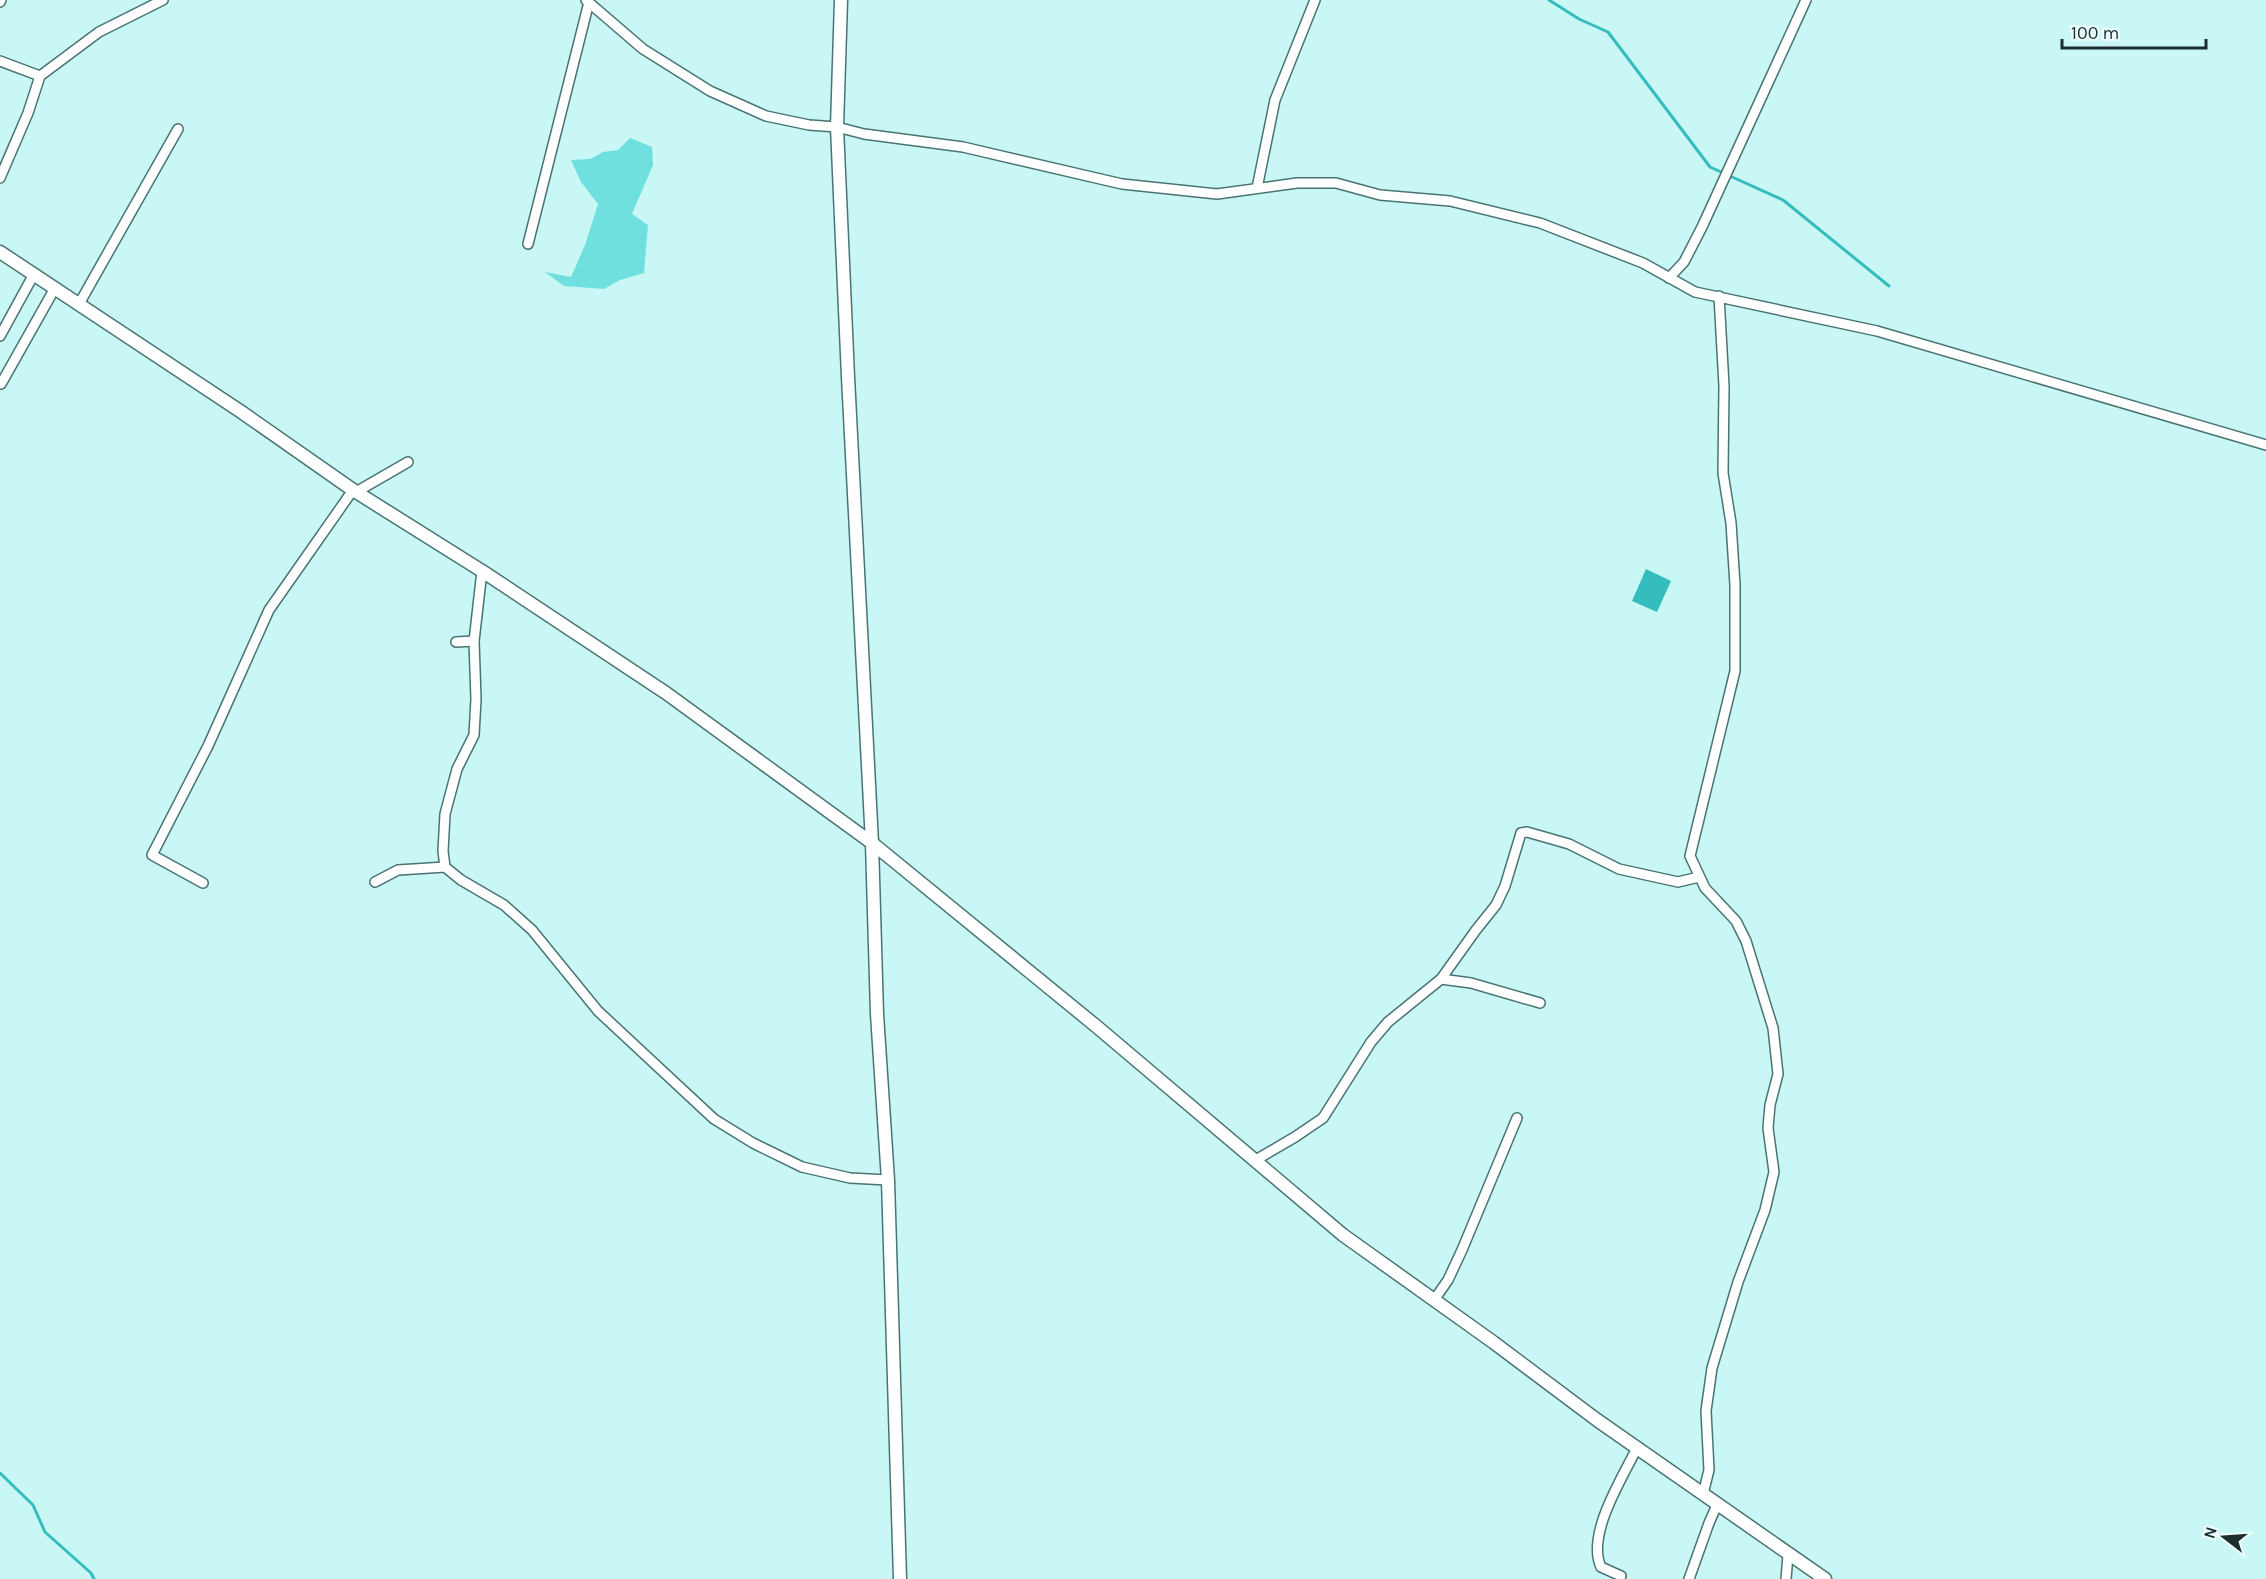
<svg xmlns="http://www.w3.org/2000/svg" width="2266" height="1579" viewBox="0 0 2266 1579" font-family="Karla,sans-serif">
  <style>
    .green { fill: #70e0df }
    .water { fill: #35bdbd }
    .lines { fill: none; stroke-linecap: round; stroke-linejoin: round }
    .stream { stroke: #35bdbd; stroke-width: 3 }
    .minor-casing { stroke: #497474; stroke-width: 12 }
    .tertiary-casing { stroke: #497474; stroke-width: 15 }
    .minor { stroke: #fff; stroke-width: 9 }
    .tertiary { stroke: #fff; stroke-width: 12 }
  </style>
  <rect width="100%" height="100%" fill="#c8f7f5"/>
  <polygon class="green" points="630,138 652,147 653,165 632,214 648,225 644,273 620,280 604,289 564,286 545,272 571,277 585,245 598,204 581,182 571,160 590,159 603,152 618,150"/>
  <polygon class="water" points="1646,569 1671,581 1657,612 1632,601"/>
  <g class="lines">
    <g class="stream">
      <polyline points="1549,0 1579,19 1608,32 1710,167 1783,200 1889,286"/>
      <polyline points="0,1473 33,1505 45,1532 91,1573 94,1579"/>
    </g>
    <g class="minor-casing">
      <g id="minor">
        <polyline points="586,0 643,49 710,91 766,116 809,125 837,127 864,134 963,147 1122,184 1217,194 1297,183 1336,183 1380,195 1450,201 1540,223 1643,263 1695,292 1877,331 2266,445"/>
        <polyline points="0,2 1,0"/>
        <polyline points="0,61 40,76 99,32 163,0"/>
        <polyline points="0,178 28,113 40,76"/>
        <polyline points="1257,188 1275,100 1315,0"/>
        <polyline points="528,244 589,2"/>
        <polyline points="1669,278 1684,262 1702,227 1806,0"/>
        <polyline points="79,304 178,129"/>
        <polyline points="0,336 34,274"/>
        <polyline points="1,384 55,288"/>
        <polyline points="356,492 408,462"/>
        <polyline points="482,571 474,641 476,699 474,735 457,769 445,814 443,851 445,867 461,880 504,905 532,930 598,1011 714,1119 753,1143 802,1167 850,1178 888,1180"/>
        <polyline points="456,642 474,641"/>
        <polyline points="375,882 398,870 445,867"/>
        <polyline points="203,883 152,855 208,746 269,610 353,490"/>
        <polyline points="1441,979 1471,983 1540,1003"/>
        <polyline points="1254,1161 1295,1137 1323,1118 1371,1042 1388,1022 1441,979 1476,930 1496,905 1505,886 1521,833 1527,832 1569,844 1619,869 1678,882 1699,877"/>
        <polyline points="1434,1300 1448,1280 1462,1250 1517,1118"/>
        <polyline points="1703,1494 1709,1470 1706,1411 1712,1368 1738,1282 1765,1210 1774,1172 1768,1128 1770,1105 1778,1074 1773,1028 1746,941 1736,921 1705,888 1690,856 1735,671 1735,585 1731,523 1723,473 1724,386 1719,296"/>
        <path d="M1621 1576 1601 1567C1586 1535 1622 1478 1637 1448"/>
        <polyline points="1689,1579 1709,1523 1717,1505"/>
        <polyline points="1786,1579 1788,1555"/>
      </g>
    </g>
    <g class="tertiary-casing">
      <g id="tertiary">
        <polyline points="841,0 837,127 848,377 872,843 877,1014 888,1180 900,1579"/>
        <polyline points="0,252 240,411 353,490 482,571 666,693 872,843 1096,1026 1343,1235 1493,1342 1597,1420 1825,1579"/>
      </g>
    </g>
    <use href="#minor" class="minor"/>
    <use href="#tertiary" class="tertiary"/>
  </g>
  <g transform="translate(2224 1537) rotate(287)" stroke="#ebfefd" stroke-width="4.5" paint-order="stroke">
  <path d="M0-4.5L10 22L0 15L-10 22Z" fill="#1b2e2d"/>
  <text y="-9" font-size="16" font-weight="bold" text-anchor="middle" fill="#1b2e2d">N</text>
  </g>
  <path d="M2062 39v9h144v-9" fill="none" stroke="#1b2e2d" stroke-width="3"/>
  <text x="2071" y="39" font-size="18" fill="#1b2e2d" stroke="#ebfefd" stroke-width="4.5" paint-order="stroke">100 m</text>
</svg>
